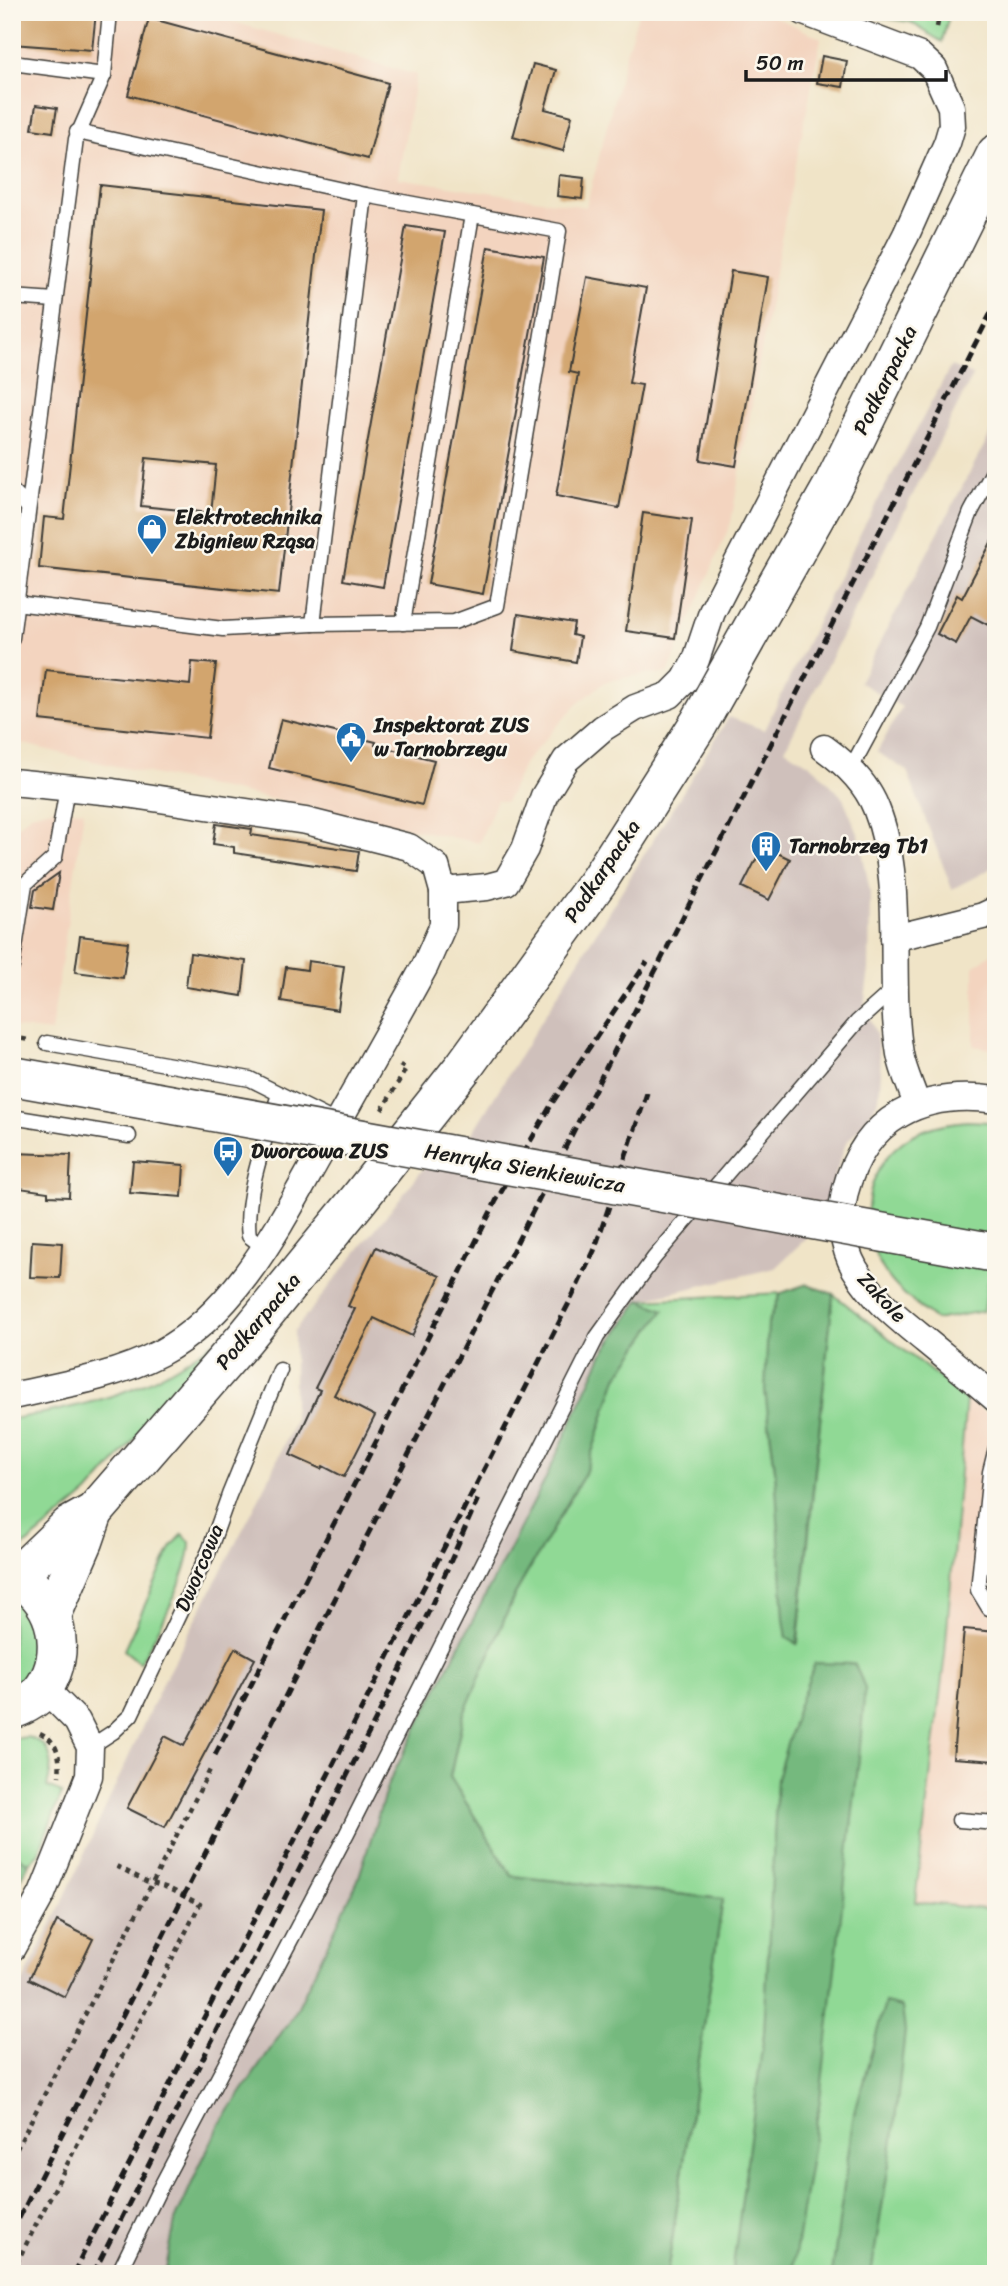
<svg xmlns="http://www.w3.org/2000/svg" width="1008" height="2286" viewBox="0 0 1008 2286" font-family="Sriracha,sans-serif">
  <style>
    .built { fill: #f3d4bf }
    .industrial { fill: #cfc0bb }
    .green { fill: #90d995; stroke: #567a58; stroke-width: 2 }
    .forest { fill: #74b97e; stroke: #486a4d; stroke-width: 2 }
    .building { fill: #d2a56e; fill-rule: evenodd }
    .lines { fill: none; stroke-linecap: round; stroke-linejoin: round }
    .lane-casing { stroke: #3c3a36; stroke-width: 17 }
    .street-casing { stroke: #3c3a36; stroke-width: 29 }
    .secondary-casing { stroke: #3c3a36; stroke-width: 41 }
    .path { stroke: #3c3a36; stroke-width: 4.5; stroke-dasharray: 5 5; stroke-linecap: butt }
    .lane { stroke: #fff; stroke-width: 14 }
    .street { stroke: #fff; stroke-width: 26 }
    .secondary { stroke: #fff; stroke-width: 38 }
    .rail { stroke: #1c1c1c; stroke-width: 5; stroke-dasharray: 10 5; stroke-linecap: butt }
    .secondary-bridge-casing { stroke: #3c3a36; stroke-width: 41; stroke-linecap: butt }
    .secondary-bridge { stroke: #fff; stroke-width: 38 }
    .labels { text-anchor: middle; stroke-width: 5; stroke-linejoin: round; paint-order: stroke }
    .street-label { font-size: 21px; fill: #1c1c1c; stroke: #fbf7ec }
    .poi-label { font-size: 21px; font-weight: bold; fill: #1c1c1c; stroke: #fbf7ec; text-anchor: start }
  </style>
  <rect width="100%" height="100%" fill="#fbf7ec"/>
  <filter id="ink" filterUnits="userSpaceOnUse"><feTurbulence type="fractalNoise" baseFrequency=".0143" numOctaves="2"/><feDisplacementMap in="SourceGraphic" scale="14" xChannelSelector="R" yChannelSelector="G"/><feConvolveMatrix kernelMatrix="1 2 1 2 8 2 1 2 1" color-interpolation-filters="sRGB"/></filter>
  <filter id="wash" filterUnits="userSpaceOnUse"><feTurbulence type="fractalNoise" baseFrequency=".00686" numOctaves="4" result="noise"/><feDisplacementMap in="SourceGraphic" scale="28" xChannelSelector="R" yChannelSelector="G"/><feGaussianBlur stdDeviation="1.57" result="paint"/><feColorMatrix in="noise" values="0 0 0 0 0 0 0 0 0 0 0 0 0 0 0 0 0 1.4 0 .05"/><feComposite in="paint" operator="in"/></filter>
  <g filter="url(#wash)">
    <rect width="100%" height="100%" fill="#f0e4c7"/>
    <g class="built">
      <polygon points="12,12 200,12 416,75 398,178 586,207 626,53 639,12 764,12 821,38 780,244 731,522 668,673 632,676 605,682 576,705 524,763 506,802 497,800 479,843 92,761 12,741"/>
      <polygon points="51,809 84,811 51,1032 12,1027 12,841 17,827 31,814"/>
      <polygon points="996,950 996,1050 974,1046 974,967"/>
      <polygon points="966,1399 996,1420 996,1910 915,1902 945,1654"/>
    </g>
    <g class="industrial">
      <polygon points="951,366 973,375 785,749 815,768 843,798 859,836 870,891 869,970 864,1006 876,1033 881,1073 879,1098 870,1115 846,1143 818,1227 775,1268 641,1300 603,1353 545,1480 388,1784 358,1880 296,2011 220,2124 199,2167 175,2221 165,2274 12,2274 12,2003 56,1916 161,1686 265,1487 294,1421 294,1331 451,1134 469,1138 729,717 764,730 862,530"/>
      <polygon points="996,423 996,866 952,889 907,771 877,752 902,707 859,682"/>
    </g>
    <g class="green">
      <polygon points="843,12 950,12 942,42 910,22"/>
      <path d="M967 1121 989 1122 996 1130V1267L988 1283 984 1311 935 1320C915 1303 891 1287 879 1262 859 1223 865 1172 901 1143 919 1128 943 1123 967 1121Z"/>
      <polygon points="781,1293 768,1323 768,1355 769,1425 775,1469 787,1638 798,1643 833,1294 966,1399 945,1654 915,1902 996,1910 996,2274 667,2274 723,1899 512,1876 450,1777 463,1716 515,1594 585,1473 617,1377 663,1310 640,1300"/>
      <path d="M217 1339 123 1453 88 1493 12 1556V1419C56 1411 103 1402 143 1384 169 1373 194 1356 217 1339Z"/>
      <path d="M183 1534 190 1542C191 1573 156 1635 140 1663L124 1650 172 1546Z"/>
      <path d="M12 1596C47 1620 44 1662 12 1687Z"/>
      <path d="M27 1737C55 1744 53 1764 47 1787L62 1793 38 1854 29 1863 12 1852V1739Z"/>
    </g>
    <g class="forest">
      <polygon points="807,1284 833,1294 797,1644 787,1638 784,1619 775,1469 765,1391 768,1323 781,1293"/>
      <polygon points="640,1300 664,1310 617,1377 585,1473 515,1594 463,1716 450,1777 512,1876 723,1899 667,2274 165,2274 175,2221 199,2167 220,2124 296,2011 358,1880 388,1784 545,1480 603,1353"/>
      <polygon points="815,1663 855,1664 865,1688 859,1758 820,2100 792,2274 732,2274 764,2033 777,1778 798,1707"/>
      <polygon points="12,1852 29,1863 12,1896"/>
      <polygon points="885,2003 902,2007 905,2031 893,2140 871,2274 832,2274 853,2119"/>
    </g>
    <g id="blocks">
      <g class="building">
        <polygon points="12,12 96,12 92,50 12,44"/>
        <polygon points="149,18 388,83 368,159 128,95"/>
        <polygon points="822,56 847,61 843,87 817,83"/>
        <polygon points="533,64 556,70 545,109 572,116 563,151 513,137"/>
        <polygon points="36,105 57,108 53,132 32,129"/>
        <polygon points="559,175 584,178 582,199 557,196"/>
        <path d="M100 185 321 210 279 594 39 568 44 517 64 519ZM146 458 216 465 211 513 141 506Z"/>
        <polygon points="406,226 445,232 383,587 343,580"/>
        <polygon points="488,247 544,257 483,594 428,584"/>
        <polygon points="731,271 768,277 736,466 700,460"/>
        <polygon points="587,277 646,288 629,383 642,385 619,508 556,496 578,374 569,372"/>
        <polygon points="643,513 692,520 675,638 626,631"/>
        <polygon points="996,533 996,629 971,616 956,644 937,634 957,595 962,598"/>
        <polygon points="518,614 574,623 572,635 580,637 576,662 513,651"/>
        <polygon points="192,662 216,664 207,738 40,720 46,670 190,685"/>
        <polygon points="281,719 376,742 375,745 434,760 422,805 269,768"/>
        <polygon points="216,824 252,829 251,835 359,851 356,871 234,853 234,847 213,844"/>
        <polygon points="763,846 790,859 769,900 742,887"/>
        <polygon points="59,873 53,910 32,907 35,890"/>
        <polygon points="80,936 128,942 123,978 75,972"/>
        <polygon points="190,953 246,961 242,996 186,987"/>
        <polygon points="308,961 344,966 338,1010 281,1001 286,967 307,970"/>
        <polygon points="12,1153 71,1155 69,1197 48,1196 48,1192 12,1187"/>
        <polygon points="133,1161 184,1165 182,1197 130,1193"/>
        <polygon points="32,1241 62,1243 60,1278 30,1277"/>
        <polygon points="376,1247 440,1276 412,1336 374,1318 334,1395 375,1416 344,1477 323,1466 321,1469 290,1455 320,1390 315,1388 355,1309 348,1306"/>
        <polygon points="964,1629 996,1632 996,1761 953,1758"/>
        <polygon points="235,1648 255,1659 165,1827 127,1808 165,1736 184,1746"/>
        <polygon points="57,1921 93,1939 65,1997 29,1979"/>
      </g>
    </g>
  </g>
  <g filter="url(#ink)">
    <use href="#blocks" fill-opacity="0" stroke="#3c3a36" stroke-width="2"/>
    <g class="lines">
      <g class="lane-casing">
        <g id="lane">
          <polyline points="12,63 104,75"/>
          <polyline points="12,297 55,300"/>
          <polyline points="12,491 28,507"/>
          <polyline points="16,603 223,629 313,624 365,195 77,132"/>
          <polyline points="403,623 472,215"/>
          <polyline points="313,624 454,622 497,606 559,231 365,195"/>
          <polyline points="12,638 76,139 104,75 110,12"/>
          <polyline points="850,770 927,627 971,512 996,466"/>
          <polyline points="12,967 25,884 55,857 67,788"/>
          <polyline points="47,1043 250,1079 328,1118"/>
          <polyline points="12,1117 129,1136"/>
          <path d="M266 1249 249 1236C243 1198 268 1131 279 1094"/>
          <polyline points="996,1448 990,1472 978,1590 989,1608 996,1609"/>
          <polyline points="90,1747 113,1732 131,1715 209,1551 229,1495 280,1370"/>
          <polyline points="959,1820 996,1823"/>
          <polyline points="118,2274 158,2192 347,1833 597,1337 654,1258 857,1022 896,987"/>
        </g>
      </g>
      <g class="street-casing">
        <g id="street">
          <path d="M824 748C845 763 866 783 876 808 906 882 887 976 900 1054 903 1071 912 1089 917 1105"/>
          <polyline points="12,782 113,792 306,821 409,847 436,866 443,891"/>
          <polyline points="894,938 983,916 996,910"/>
          <path d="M996 1100C922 1089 864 1118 845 1192 839 1217 842 1246 855 1269 873 1299 899 1319 926 1341 949 1360 973 1379 996 1399"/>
          <path d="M12 1396C62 1385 114 1377 160 1353 235 1313 278 1228 318 1157 354 1093 390 1030 425 966L443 925V891L487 887 506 882 525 849 544 796 566 760 603 728 635 708 670 695 685 680 696 660 712 612 906 235 947 143 952 126 951 107 934 69 920 56 804 12"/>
          <polyline points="12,1948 42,1894 89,1776 90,1747 77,1721 44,1688"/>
        </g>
      </g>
      <g class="secondary-casing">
        <g id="secondary">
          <polyline points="12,1076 113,1094"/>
          <path d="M12 1575C21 1578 28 1584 34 1590 63 1619 65 1668 36 1697 29 1703 20 1707 12 1710"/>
          <polyline points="17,1576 69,1526 94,1512 245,1338 358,1200 465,1065 599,880 699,723 833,485 996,154"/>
          <polyline points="52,1615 84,1541 94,1512"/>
        </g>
      </g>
      <g class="path">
        <polyline points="937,27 940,12"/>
        <polyline points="12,1037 29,1040"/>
        <polyline points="382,1110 406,1069 398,1064"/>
        <path d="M40 1733C58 1741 61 1758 59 1776"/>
        <polyline points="12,2158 212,1766"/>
        <polyline points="12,2272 200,1904 168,1888 146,1881 114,1865"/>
      </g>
      <use href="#lane" class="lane"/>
      <use href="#street" class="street"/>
      <use href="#secondary" class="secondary"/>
      <g class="rail">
        <polyline points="215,1755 379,1436 496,1201 554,1100 647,962"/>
        <polyline points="12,2232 996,303"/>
        <polyline points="73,2274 571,1299 594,1251 648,1090"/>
        <polyline points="93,2274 380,1711 428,1613 479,1496"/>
      </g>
      <g class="secondary-bridge-casing">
        <polyline id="secondary-bridge" points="113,1094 996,1253"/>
      </g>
      <use href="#secondary-bridge" class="secondary-bridge"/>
    </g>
  </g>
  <defs>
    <g id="shop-pin" transform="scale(1.575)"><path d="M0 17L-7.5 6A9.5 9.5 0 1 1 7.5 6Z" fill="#1f6fb2" stroke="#fbf7ec"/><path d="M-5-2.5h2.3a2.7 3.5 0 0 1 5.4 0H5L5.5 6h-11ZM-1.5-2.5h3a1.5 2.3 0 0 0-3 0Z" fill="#fff"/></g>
    <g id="civic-pin" transform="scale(1.575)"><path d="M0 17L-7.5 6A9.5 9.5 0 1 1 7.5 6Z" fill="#1f6fb2" stroke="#fbf7ec"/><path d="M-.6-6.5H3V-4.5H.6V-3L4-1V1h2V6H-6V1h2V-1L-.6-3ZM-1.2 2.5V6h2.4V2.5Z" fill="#fff"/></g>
    <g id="building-pin" transform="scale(1.575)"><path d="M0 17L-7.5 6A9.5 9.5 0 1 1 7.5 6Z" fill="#1f6fb2" stroke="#fbf7ec"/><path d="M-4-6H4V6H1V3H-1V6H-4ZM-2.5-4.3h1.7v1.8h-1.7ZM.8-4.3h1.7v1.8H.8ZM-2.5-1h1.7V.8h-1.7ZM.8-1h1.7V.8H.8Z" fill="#fff"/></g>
    <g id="bus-pin" transform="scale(1.575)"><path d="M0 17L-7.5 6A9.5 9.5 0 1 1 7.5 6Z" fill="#1f6fb2" stroke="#fbf7ec"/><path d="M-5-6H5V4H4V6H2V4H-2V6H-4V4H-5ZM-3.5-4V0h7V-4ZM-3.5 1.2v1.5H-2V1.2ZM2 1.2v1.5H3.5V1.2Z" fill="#fff"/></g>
  </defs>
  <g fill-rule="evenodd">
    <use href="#shop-pin" x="152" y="529"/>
    <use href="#civic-pin" x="351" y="737"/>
    <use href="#building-pin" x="766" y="846"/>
    <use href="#bus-pin" x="228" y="1151"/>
  </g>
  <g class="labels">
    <g class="street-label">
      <text transform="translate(885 380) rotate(-64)" y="7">Podkarpacka</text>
      <text transform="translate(602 871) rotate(-56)" y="7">Podkarpacka</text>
      <text transform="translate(525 1168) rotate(10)" y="7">Henryka Sienkiewicza</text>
      <text transform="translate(882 1297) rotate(47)" y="7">Zakole</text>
      <text transform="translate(258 1321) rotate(-50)" y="7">Podkarpacka</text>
      <text transform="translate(199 1568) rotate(-67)" y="7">Dworcowa</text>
    </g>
    <g class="poi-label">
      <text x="175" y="524">Elektrotechnika<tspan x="175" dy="24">Zbigniew Rząsa</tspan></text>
      <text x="374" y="732">Inspektorat ZUS<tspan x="374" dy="24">w Tarnobrzegu</tspan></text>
      <text x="789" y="853">Tarnobrzeg Tb1</text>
      <text x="251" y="1158">Dworcowa ZUS</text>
    </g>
  </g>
  <rect width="1008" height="2286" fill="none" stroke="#fbf7ec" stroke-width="42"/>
  <path d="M746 70v10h200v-10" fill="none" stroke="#1c1c1c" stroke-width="3.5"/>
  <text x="756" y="70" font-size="21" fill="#1c1c1c" stroke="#fbf7ec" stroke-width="5" paint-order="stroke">50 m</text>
</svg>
